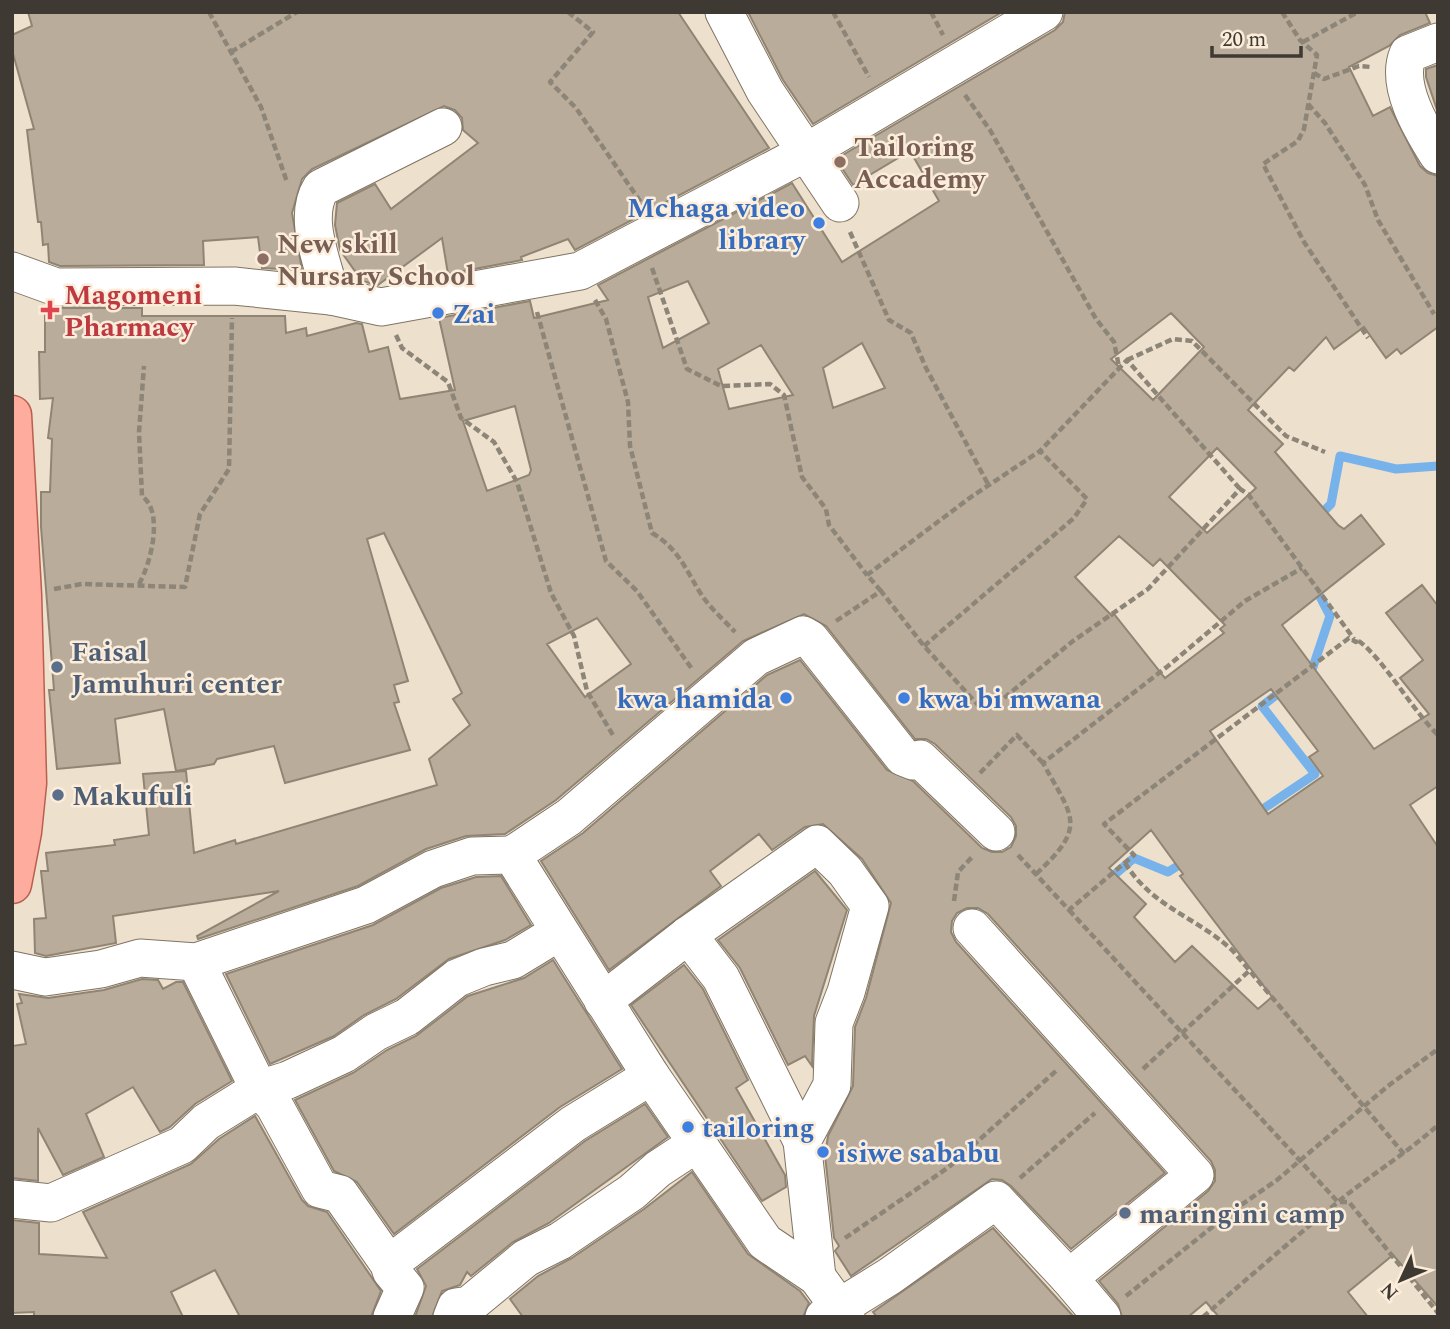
<svg xmlns="http://www.w3.org/2000/svg" width="1450" height="1329" viewBox="0 0 1450 1329" font-family="Spectral,serif">
  <style>
    .lines { fill: none; stroke-linecap: round; stroke-linejoin: round }
    .stream { stroke: #77b3ea; stroke-width: 9 }
    .building { fill: #b9ac9a; stroke: #908473; stroke-width: 2; fill-rule: evenodd }
    .minor-casing { stroke: #807464; stroke-width: 39 }
    .major-casing { stroke: #ba5f4e; stroke-width: 41 }
    .path { stroke: #8d8578; stroke-width: 4.5; stroke-dasharray: 7 3.5; stroke-linecap: butt }
    .minor { stroke: #fff; stroke-width: 37 }
    .major { stroke: #fdac9e; stroke-width: 38 }
    .education-dot { fill: #8d6e63; stroke: #fbedda; stroke-width: 2.5 }
    .shop-dot { fill: #3f7fe0; stroke: #fbedda; stroke-width: 2.5 }
    .health-dot { fill: #e0444e; stroke: #fbedda; stroke-width: 2.5 }
    .service-dot { fill: #5c6f8a; stroke: #fbedda; stroke-width: 2.5 }
    .labels { text-anchor: middle; stroke-width: 5; stroke-linejoin: round; paint-order: stroke }
    .education-label { font-size: 28px; font-weight: bold; fill: #785e54; stroke: #fbedda; text-anchor: start }
    .shop-label { font-size: 28px; font-weight: bold; fill: #366cbe; stroke: #fbedda; text-anchor: start }
    .health-label { font-size: 28px; font-weight: bold; fill: #be3a42; stroke: #fbedda; text-anchor: start }
    .service-label { font-size: 28px; font-weight: bold; fill: #4e5e75; stroke: #fbedda; text-anchor: start }
  </style>
  <rect width="100%" height="100%" fill="#ede0cd"/>
  <g class="lines">
    <g class="stream">
      <polyline points="1317,518 1331,504 1340,456 1396,469 1438,466"/>
      <polyline points="1304,674 1313,667 1330,616 1315,587"/>
      <polyline points="1257,813 1315,774 1262,706 1284,689"/>
      <polyline points="1107,881 1134,858 1168,872 1187,860"/>
    </g>
  </g>
  <g class="building">
    <polygon points="28,12 678,12 769,148 575,250 568,239 521,257 522,260 448,274 442,238 378,285 362,281 340,250 335,225 337,203 375,184 391,209 478,143 463,130 462,118 455,110 444,106 312,169 302,179 292,213 302,270 262,268 258,237 203,241 204,265 60,266 49,262 48,244 43,245 41,222 38,222 27,130 34,129 12,50 12,35 32,26"/>
    <polygon points="748,12 1002,12 813,124 783,80"/>
    <path d="M1065 12H1425L1430 23 1400 35 1389 46 1349 67 1373 116 1390 107 1420 166 1428 173 1438 176V327L1401 354 1397 349 1386 358 1364 327 1334 349 1326 337 1294 371 1289 367 1248 410 1283 444 1275 452 1338 525 1344 529 1361 515 1384 544 1282 625 1374 749 1429 714 1400 678 1423 660 1386 613 1422 585 1438 606V786L1410 805 1438 847V1307L1393 1255 1348 1292 1368 1317H1219L1206 1302 1188 1317H1122L1118 1304 1099 1281 1208 1191 1215 1181V1170L1211 1161 988 914 978 908H967L957 913 952 921 951 932 956 942 1165 1173 1071 1249 1011 1186 1002 1180 992 1179 851 1276 835 1251 839 1246 834 1238 825 1155 828 1136 853 1086 855 1027 866 998 891 903 862 859 823 824 805 827 772 850 759 834 710 871 721 886 609 970 541 861 583 833 767 675 800 660 887 770 913 781 982 848 992 852H1002L1011 847 1016 836V826L1011 817 935 744 926 739H915L826 626 804 614 743 641 556 800 505 834 466 836 426 849 358 886 198 939 197 936 279 891 113 916 116 943 46 956 35 953 34 919 46 918 41 871H48L46 853 115 845 114 840 149 835 143 774 186 771 194 853 235 840 236 844 437 785 429 759 470 725 453 699 462 693 384 533 367 539 408 681 394 685 399 702 394 703 410 750 285 783 274 746 217 759 214 764 176 771 164 709 115 719 120 763 57 769 49 690H54L41 527V492H50L52 439 48 438 53 398 40 399 39 352H45V308H142V316H285L286 333 306 328 307 336 356 323 362 324 369 352 388 347 400 399 455 390 439 318 530 301 534 318 608 300 598 285 792 183 842 262 939 201 910 151 853 185 836 159 1055 30 1063 22ZM688 281 709 323 663 348 648 297ZM1171 313 1204 347 1153 400 1111 359ZM862 343 885 388 833 408 823 368ZM761 345 793 395 729 409 718 369ZM515 406 531 470 529 475 487 491 463 421ZM1217 448 1256 488 1207 533 1169 497ZM1119 536 1153 566 1160 559 1225 625 1220 629 1224 633 1165 678 1114 614 1112 616 1075 577ZM597 618 631 664 585 697 547 644ZM1271 689 1318 751 1309 757 1323 776 1268 814 1210 731ZM1151 830 1183 874 1180 876 1272 997 1258 1009 1192 946 1175 962 1134 917 1146 904 1109 868Z"/>
    <polygon points="1438,65 1438,113 1426,77 1426,69"/>
    <polygon points="815,871 847,910 814,1016 812,1066 805,1056 788,1065 740,968 718,940"/>
    <polygon points="501,876 531,925 505,940 449,959 396,999 364,1015 334,1036 270,1064 226,974 373,925 441,888 476,877"/>
    <polygon points="553,960 622,1069 560,1107 394,1234 357,1182 334,1171 295,1100 353,1073 387,1050 416,1036 468,996 524,978"/>
    <polygon points="684,965 703,989 748,1080 736,1088 785,1175 786,1187 762,1201 631,1005"/>
    <polygon points="142,979 158,980 163,989 176,982 183,982 232,1081 195,1104 170,1127 160,1132 133,1087 86,1114 104,1157 63,1175 38,1128 38,1181 12,1178 12,1046 26,1044 17,1004 22,1003 19,994 48,998 104,990"/>
    <polygon points="645,1104 668,1137 549,1223 513,1242 471,1276 467,1272 460,1285 442,1291 432,1317 415,1317 426,1286 417,1269 585,1141"/>
    <polygon points="255,1116 302,1200 308,1206 327,1212 381,1291 371,1317 240,1317 215,1270 171,1292 183,1317 34,1317 34,1312 12,1313 12,1220 39,1223 39,1254 107,1258 83,1212 191,1164 219,1139"/>
    <polygon points="692,1172 748,1254 800,1291 809,1303 803,1317 523,1317 510,1299 538,1276 572,1258 644,1209"/>
    <polygon points="993,1228 1074,1317 877,1317 873,1312"/>
  </g>
  <g class="lines">
    <g class="minor-casing">
      <g id="minor">
        <polyline points="724,12 765,91 840,203"/>
        <path d="M1438 42 1408 54C1395 85 1421 128 1438 155"/>
        <polyline points="12,271 56,287 234,286 331,296 381,307 580,271 805,153 1044,12"/>
        <path d="M331 296C323 263 302 218 321 188L443 127"/>
        <polyline points="688,935 721,978 802,1141"/>
        <polyline points="196,962 259,1089 274,1105 320,1189 340,1194 389,1264"/>
        <polyline points="12,970 45,977 101,969 140,958 196,962 366,905 433,869 472,856 512,855"/>
        <polyline points="603,1001 688,935 817,844 845,871 870,906 846,992 834,1023 832,1085 802,1141 817,1277"/>
        <polyline points="12,1199 51,1203 182,1145 206,1122 259,1089 288,1080 344,1054 376,1032 407,1017 457,978 484,967 513,960 559,932"/>
        <polyline points="1069,1278 1102,1317"/>
        <polyline points="392,1317 405,1288 391,1271 389,1264 573,1124 651,1076"/>
        <polyline points="452,1317 456,1307 469,1305 526,1258 560,1241 632,1192 658,1169 696,1144"/>
        <polyline points="824,1317 890,1276 996,1200 1069,1278 1195,1175 972,928"/>
        <polyline points="846,1317 817,1277 765,1242 651,1076 512,855 569,817 756,657 803,635 810,639 903,757 913,761 920,759 996,832"/>
      </g>
    </g>
    <g class="major-casing">
      <polyline id="major" points="12,415 22,595 27,783 22,832 12,884"/>
    </g>
    <g class="path">
      <polyline points="209,12 261,107 287,182"/>
      <polyline points="568,12 593,32 550,82 576,108 642,204"/>
      <polyline points="833,12 869,77"/>
      <polyline points="931,12 943,35"/>
      <polyline points="1282,12 1300,40 1317,55 1304,129 1298,141 1263,164 1304,242 1368,338"/>
      <polyline points="1303,42 1358,12"/>
      <polyline points="231,52 297,12"/>
      <polyline points="1314,73 1324,79 1359,66 1371,67"/>
      <polyline points="965,95 990,130 1096,319 1114,342 1119,367"/>
      <polyline points="1308,104 1325,123 1365,185 1378,220 1434,314"/>
      <polyline points="850,232 889,320 911,333 926,368 989,486"/>
      <polyline points="652,268 687,369 721,386 770,384 784,395 802,477 826,509 829,525 867,575"/>
      <path d="M595 300 606 319 628 402 630 446 652 533C678 548 686 570 701 594 710 608 724 620 735 632"/>
      <polyline points="537,312 606,561 637,591 692,669"/>
      <polyline points="396,335 402,348 448,382 461,418 494,442 517,482 551,593 574,636 587,691 614,737"/>
      <polyline points="1127,360 1173,339 1192,341 1286,436 1325,452"/>
      <path d="M139 584C151 563 164 512 142 496L139 432 144 366"/>
      <polyline points="54,589 82,584 185,587 200,514 229,469 232,318"/>
      <polyline points="881,591 867,575 971,497 1040,451"/>
      <polyline points="836,621 881,591 924,646 978,705 1004,698 1073,641 1148,589 1240,489 1248,494 1354,639"/>
      <polyline points="924,646 1074,518 1087,499 1040,451 1127,360 1240,489"/>
      <polyline points="980,773 1017,735 1043,763"/>
      <path d="M1018 855 1069 910 1134 855 1104 824 1349 638 1356 642V639C1382 656 1411 709 1438 735"/>
      <path d="M1125 863C1153 908 1197 917 1233 951L1404 1154"/>
      <path d="M1036 874C1088 826 1073 818 1043 763L1168 666 1245 601 1302 568"/>
      <polyline points="954,901 958,872 973,856"/>
      <polyline points="1069,910 1338,1202 1349,1202 1438,1313"/>
      <polyline points="1143,1069 1250,970"/>
      <polyline points="1020,1178 1095,1113"/>
      <polyline points="845,1238 949,1167 1057,1070"/>
      <polyline points="1126,1296 1231,1212 1277,1180 1388,1086 1438,1049"/>
      <path d="M1203 1317C1248 1278 1293 1239 1339 1201 1372 1174 1407 1153 1438 1125"/>
    </g>
    <use href="#minor" class="minor"/>
    <use href="#major" class="major"/>
  </g>
  <g class="education-dot">
    <circle cx="840" cy="162" r="7"/>
    <circle cx="263" cy="259" r="7"/>
  </g>
  <g class="shop-dot">
    <circle cx="819" cy="223" r="7"/>
    <circle cx="438" cy="313" r="7"/>
    <circle cx="786" cy="698" r="7"/>
    <circle cx="904" cy="698" r="7"/>
    <circle cx="688" cy="1127" r="7"/>
    <circle cx="823" cy="1152" r="7"/>
  </g>
  <path class="health-dot" d="M46.5 299.5h7v7h7v7h-7v7h-7v-7h-7v-7h7z"/>
  <g class="service-dot">
    <circle cx="57" cy="667" r="7"/>
    <circle cx="58" cy="795" r="7"/>
    <circle cx="1125" cy="1213" r="7"/>
  </g>
  <g class="labels">
    <g class="education-label">
      <text x="854" y="156">Tailoring<tspan x="854" dy="32">Accademy</tspan></text>
      <text x="277" y="253">New skill<tspan x="277" dy="32">Nursary School</tspan></text>
    </g>
    <g class="shop-label">
      <text x="805" y="217" text-anchor="end">Mchaga video<tspan x="805" dy="32">library</tspan></text>
      <text x="452" y="323">Zai</text>
      <text x="772" y="708" text-anchor="end">kwa hamida</text>
      <text x="918" y="708">kwa bi mwana</text>
      <text x="702" y="1137">tailoring</text>
      <text x="837" y="1162">isiwe sababu</text>
    </g>
    <g class="health-label">
      <text x="64" y="304">Magomeni<tspan x="64" dy="32">Pharmacy</tspan></text>
    </g>
    <g class="service-label">
      <text x="71" y="661">Faisal<tspan x="71" dy="32">Jamuhuri center</tspan></text>
      <text x="72" y="805">Makufuli</text>
      <text x="1139" y="1223">maringini camp</text>
    </g>
  </g>
  <rect width="1450" height="1329" fill="none" stroke="#3e3932" stroke-width="28"/>
  <g transform="translate(1401 1280) rotate(226)" stroke="#fbedda" stroke-width="5" paint-order="stroke">
  <path d="M0-5L12 26L0 18L-12 26Z" fill="#3e3932"/>
  <text y="-10" font-size="19" font-weight="bold" text-anchor="middle" fill="#3e3932">N</text>
  </g>
  <path d="M1212 46v10h89v-10" fill="none" stroke="#3e3932" stroke-width="3.5"/>
  <text x="1222" y="46" font-size="21" fill="#3e3932" stroke="#fbedda" stroke-width="5" paint-order="stroke">20 m</text>
</svg>
